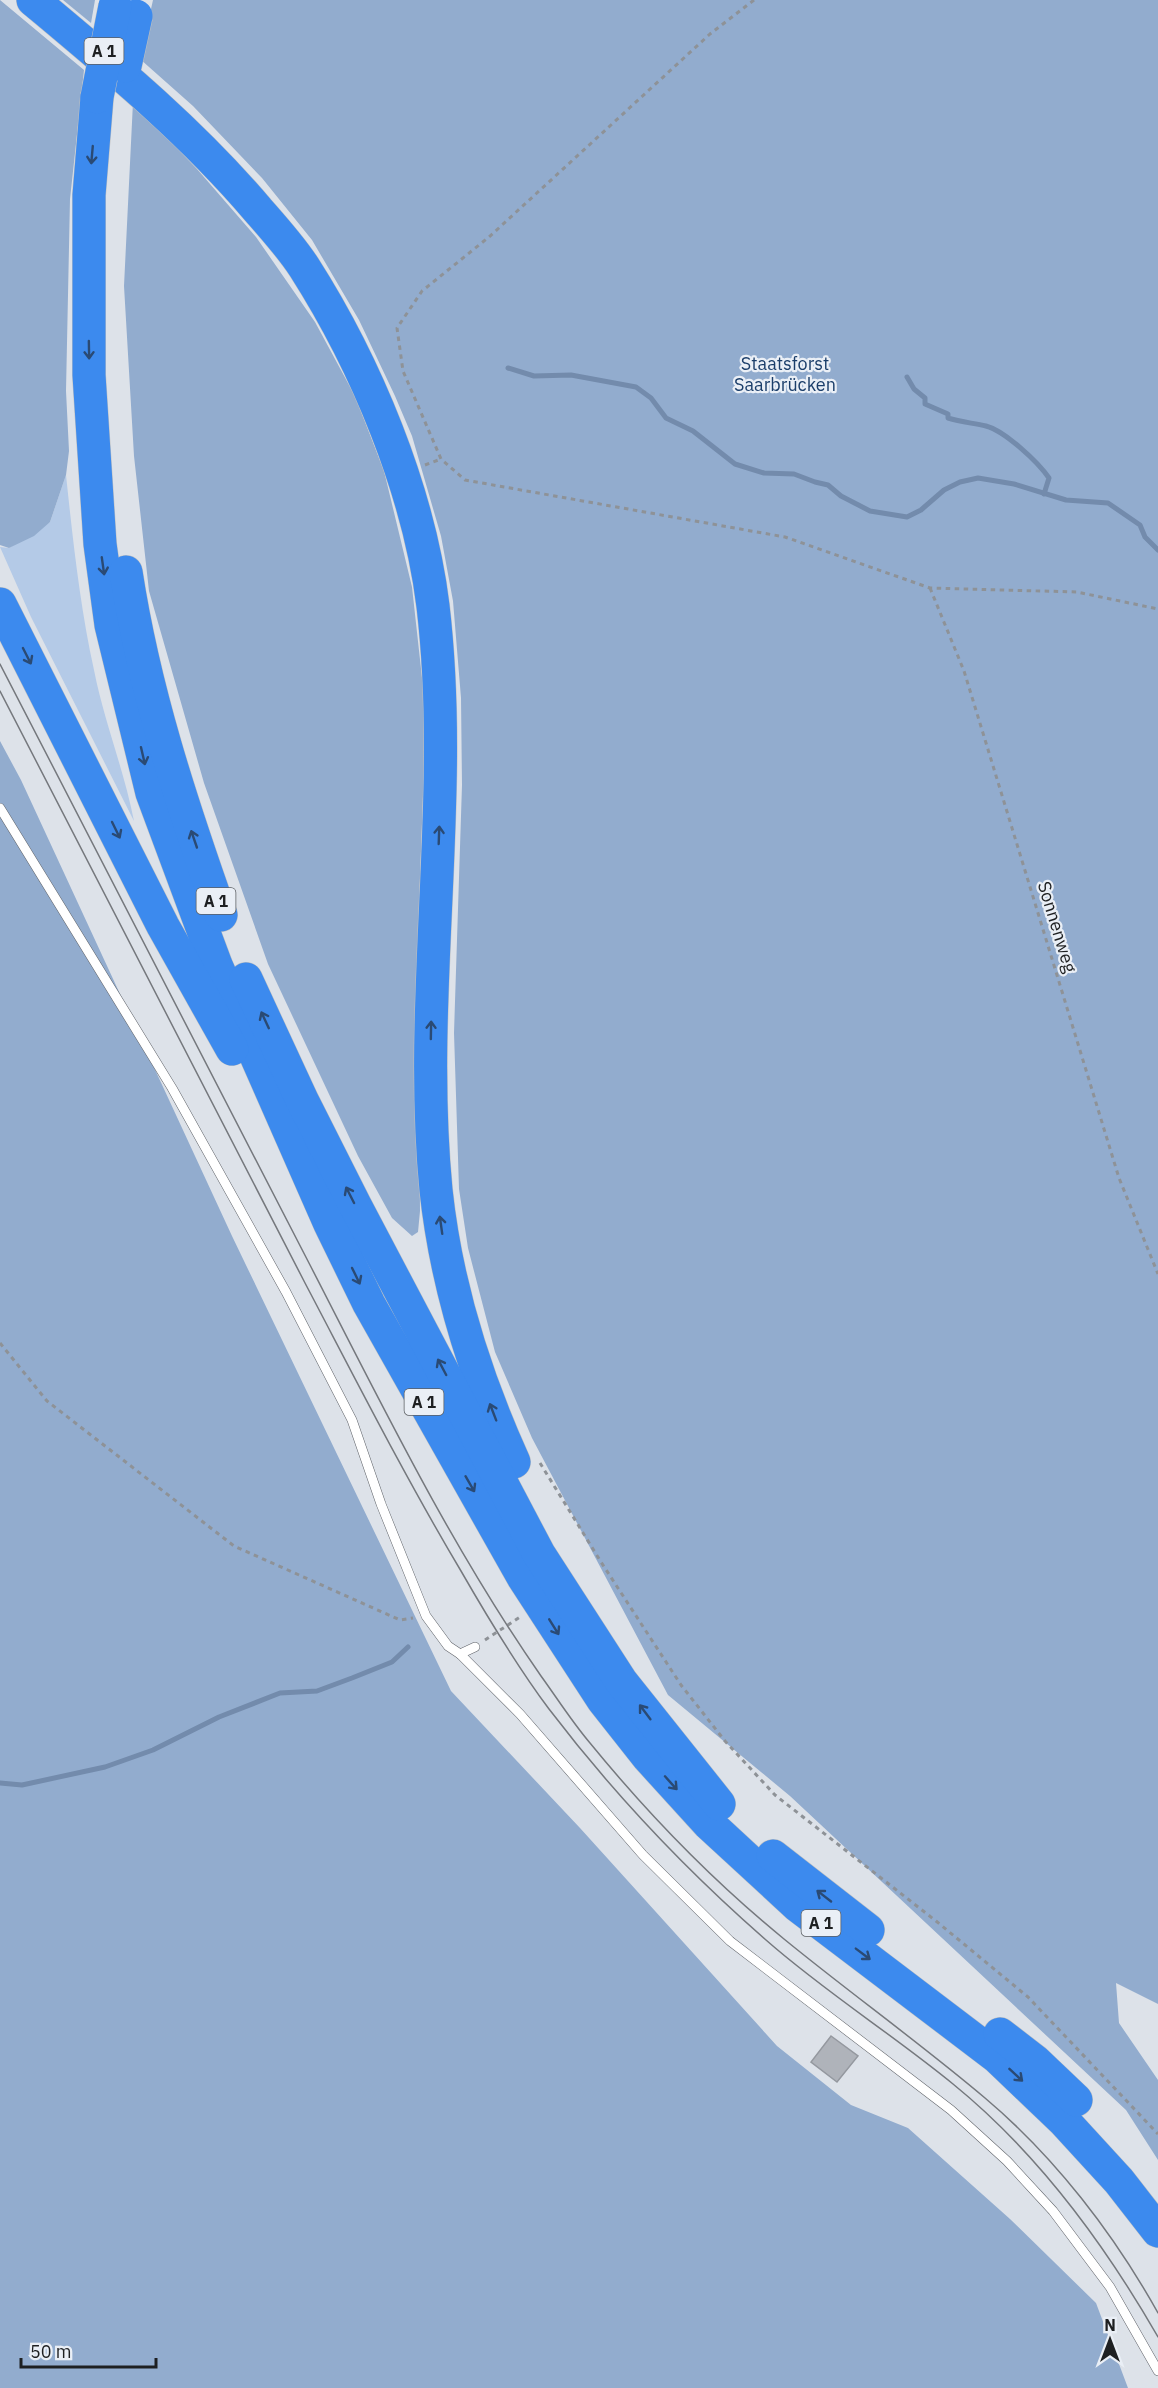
<svg xmlns="http://www.w3.org/2000/svg" width="1158" height="2388" viewBox="0 0 1158 2388" font-family="'IBM Plex Sans',sans-serif">
  <style>
    .green { fill: #b4cae7 }
    .forest { fill: #92acce }
    .lines { fill: none; stroke-linecap: round; stroke-linejoin: round }
    .stream { stroke: #738bac; stroke-width: 5 }
    .building { fill: #afb3ba; stroke: #94989f; stroke-width: 1.5 }
    .service-casing { stroke: #60646a; stroke-width: 10 }
    .motorway-casing { stroke: #c0c1c1; stroke-width: 34 }
    .path { stroke: #8e9297; stroke-width: 3; stroke-dasharray: 4.5 4.5; stroke-linecap: butt }
    .service { stroke: #fff; stroke-width: 9 }
    .motorway { stroke: #3c8aee; stroke-width: 33 }
    .tram { stroke: #75787d; stroke-width: 1.5 }
    .motorway-bridge-casing { stroke: #c0c1c1; stroke-width: 34; stroke-linecap: butt }
    .motorway-bridge { stroke: #3c8aee; stroke-width: 33 }
    .oneway { stroke: #2a4a74 }
    .labels { text-anchor: middle; stroke-width: 4.5; stroke-linejoin: round; paint-order: stroke }
    .shield { fill: #eaeff6; stroke: #5b5e62; stroke-width: 1.5 }
    .shield-label { font-size: 16px; font-weight: bold; fill: #1e2022 }
    .park-label { font-size: 18px; fill: #1b3e6a; stroke: #eaeff6 }
    .street-label { font-size: 18px; fill: #1e2022; stroke: #eaeff6 }
  </style>
  <rect width="100%" height="100%" fill="#dde2e9"/>
  <path class="green" d="M66 475C73 541 80 606 94 670 104 721 124 770 134 821L31 617 0 547 9 548 50 522Z"/>
  <g class="forest">
    <polygon points="0,0 84,70 70,199 66,391 69,451 66,475 50,522 34,536 9,548 0,545"/>
    <polygon points="63,0 95,0 91,23"/>
    <polygon points="153,0 1158,0 1158,2004 1116,1983 1119,2023 1158,2080 1158,2160 1126,2110 790,1796 668,1695 532,1438 495,1352 468,1248 459,1189 454,1033 462,785 461,698 453,601 441,536 412,436 395,396 359,320 312,240 262,178 193,106 140,59"/>
    <polygon points="133,102 197,169 256,237 315,322 355,396 384,471 412,587 426,714 418,934 420,1211 418,1232 412,1236 392,1218 358,1156 268,964 204,783 149,591 134,456 124,286"/>
    <polygon points="0,741 21,780 232,1236 451,1691 580,1828 777,2046 851,2105 908,2128 1010,2219 1096,2303 1128,2388 0,2388"/>
  </g>
  <g class="lines">
    <g class="stream">
      <polyline points="508,368 534,376 571,375 636,387 651,398 666,418 693,431 735,464 764,473 794,474 815,482 828,485 841,496 870,511 907,517 921,510 944,490 960,482 978,478 1014,484 1066,500 1108,503 1140,525 1145,537 1158,550"/>
      <path d="M907 377 914 389 925 398V404L948 414V418C961 422 973 423 986 426 1005 431 1038 462 1049 478L1044 494"/>
      <polyline points="0,1783 22,1785 105,1767 153,1750 219,1717 280,1693 317,1691 352,1678 392,1662 408,1647"/>
    </g>
  </g>
  <polygon class="building" points="831,2036 858,2056 837,2082 811,2062"/>
  <g class="lines">
    <g class="service-casing">
      <g id="service">
        <polyline points="0,808 172,1088 286,1292 352,1420 381,1504 426,1616 448,1646 460,1654 475,1647"/>
        <polyline points="460,1654 520,1714 643,1855 730,1941 951,2110 1007,2161 1053,2211 1110,2287 1158,2371"/>
      </g>
    </g>
    <g class="motorway-casing">
      <g id="motorway">
        <path d="M33 0C112 66 191 131 258 210 274 228 291 247 304 267 366 364 419 491 433 606 456 800 417 995 436 1190 446 1284 475 1376 514 1462"/>
        <polyline points="97,97 89,195 89,375 100,544 111,625 152,793 216,965 330,1224 369,1304 523,1577 603,1700 648,1757 708,1823 798,1906 997,2057 1064,2121 1119,2181 1158,2231"/>
        <path d="M126 572C144 690 181 802 221 915"/>
        <polyline points="0,604 163,926 232,1049"/>
        <polyline points="246,979 302,1100 355,1205 539,1554 621,1681 719,1804"/>
        <polyline points="773,1856 868,1930"/>
        <polyline points="1000,2034 1035,2061 1076,2100"/>
      </g>
    </g>
    <g class="path">
      <polyline points="754,0 710,34 489,237 422,291 397,328 403,371 441,459 465,480 785,537 930,588 1077,592 1158,609"/>
      <polyline points="425,465 441,459"/>
      <polyline points="930,588 964,671 1119,1178 1158,1274"/>
      <polyline points="0,1343 47,1401 234,1546 400,1620 413,1618"/>
      <polyline points="540,1463 601,1562 681,1685 725,1741 775,1795 936,1921 1028,1997 1158,2134"/>
      <polyline points="485,1640 520,1617"/>
    </g>
    <use href="#service" class="service"/>
    <use href="#motorway" class="motorway"/>
    <g class="tram">
      <path d="M0 664C103 865 207 1065 310 1265 382 1405 451 1547 541 1676 557 1698 572 1722 590 1743 648 1814 713 1881 784 1939 850 1993 920 2043 985 2098 1055 2157 1114 2234 1158 2313"/>
      <path d="M0 691C102 888 204 1085 305 1283 356 1380 405 1477 461 1571 488 1618 516 1665 549 1709 613 1793 687 1871 766 1940 825 1992 892 2034 953 2084 1038 2153 1104 2243 1158 2337"/>
    </g>
    <g class="motorway-bridge-casing">
      <g id="motorway-bridge">
        <polyline points="125,66 136,16"/>
        <polyline points="97,97 115,6"/>
      </g>
    </g>
    <use href="#motorway-bridge" class="motorway-bridge"/>
  </g>
  <defs><path id="oneway-shaft" d="M-6 0H5M1.5-3L5.5 0L1.5 3" fill="none" stroke-width="1.6" stroke-linecap="round" stroke-linejoin="round" transform="scale(1.5)"/></defs>
  <g class="oneway">
    <use href="#oneway-shaft" transform="translate(92 155) rotate(95)"/>
    <use href="#oneway-shaft" transform="translate(89 350) rotate(89)"/>
    <use href="#oneway-shaft" transform="translate(103 566) rotate(82)"/>
    <use href="#oneway-shaft" transform="translate(27 656) rotate(63)"/>
    <use href="#oneway-shaft" transform="translate(143 756) rotate(77)"/>
    <use href="#oneway-shaft" transform="translate(116 830) rotate(64)"/>
    <use href="#oneway-shaft" transform="translate(439 835) rotate(-88)"/>
    <use href="#oneway-shaft" transform="translate(194 839) rotate(-109)"/>
    <use href="#oneway-shaft" transform="translate(265 1020) rotate(-115)"/>
    <use href="#oneway-shaft" transform="translate(431 1030) rotate(-89)"/>
    <use href="#oneway-shaft" transform="translate(350 1195) rotate(-117)"/>
    <use href="#oneway-shaft" transform="translate(441 1225) rotate(-98)"/>
    <use href="#oneway-shaft" transform="translate(356 1276) rotate(64)"/>
    <use href="#oneway-shaft" transform="translate(442 1367) rotate(-118)"/>
    <use href="#oneway-shaft" transform="translate(493 1412) rotate(-111)"/>
    <use href="#oneway-shaft" transform="translate(470 1484) rotate(60)"/>
    <use href="#oneway-shaft" transform="translate(554 1627) rotate(58)"/>
    <use href="#oneway-shaft" transform="translate(645 1712) rotate(-127)"/>
    <use href="#oneway-shaft" transform="translate(671 1783) rotate(48)"/>
    <use href="#oneway-shaft" transform="translate(824 1896) rotate(-142)"/>
    <use href="#oneway-shaft" transform="translate(863 1954) rotate(37)"/>
    <use href="#oneway-shaft" transform="translate(1016 2075) rotate(43)"/>
  </g>
  <g class="labels">
    <g class="shield">
      <rect x="84.5" y="38" width="39" height="26" rx="4.5"/>
      <rect x="196.5" y="888" width="39" height="26" rx="4.5"/>
      <rect x="404.5" y="1389" width="39" height="26" rx="4.5"/>
      <rect x="801.5" y="1910" width="39" height="26" rx="4.5"/>
    </g>
    <g class="shield-label">
      <text x="104" y="57">A 1</text>
      <text x="216" y="907">A 1</text>
      <text x="424" y="1408">A 1</text>
      <text x="821" y="1929">A 1</text>
    </g>
    <g class="park-label">
      <text x="785" y="370">Staatsforst<tspan x="785" dy="21">Saarbrücken</tspan></text>
    </g>
    <g class="street-label">
      <text transform="translate(1057 927) rotate(73)" y="6">Sonnenweg</text>
    </g>
  </g>
  <g transform="translate(1110 2340)" stroke="#eaeff6" stroke-width="4.5" paint-order="stroke">
  <path d="M0-4.5L10 22L0 15L-10 22Z" fill="#1e2022"/>
  <text y="-9" font-size="16" font-weight="bold" text-anchor="middle" fill="#1e2022">N</text>
  </g>
  <path d="M21 2358v9h135v-9" fill="none" stroke="#1e2022" stroke-width="3"/>
  <text x="30" y="2358" font-size="18" fill="#1e2022" stroke="#eaeff6" stroke-width="4.5" paint-order="stroke">50 m</text>
</svg>
